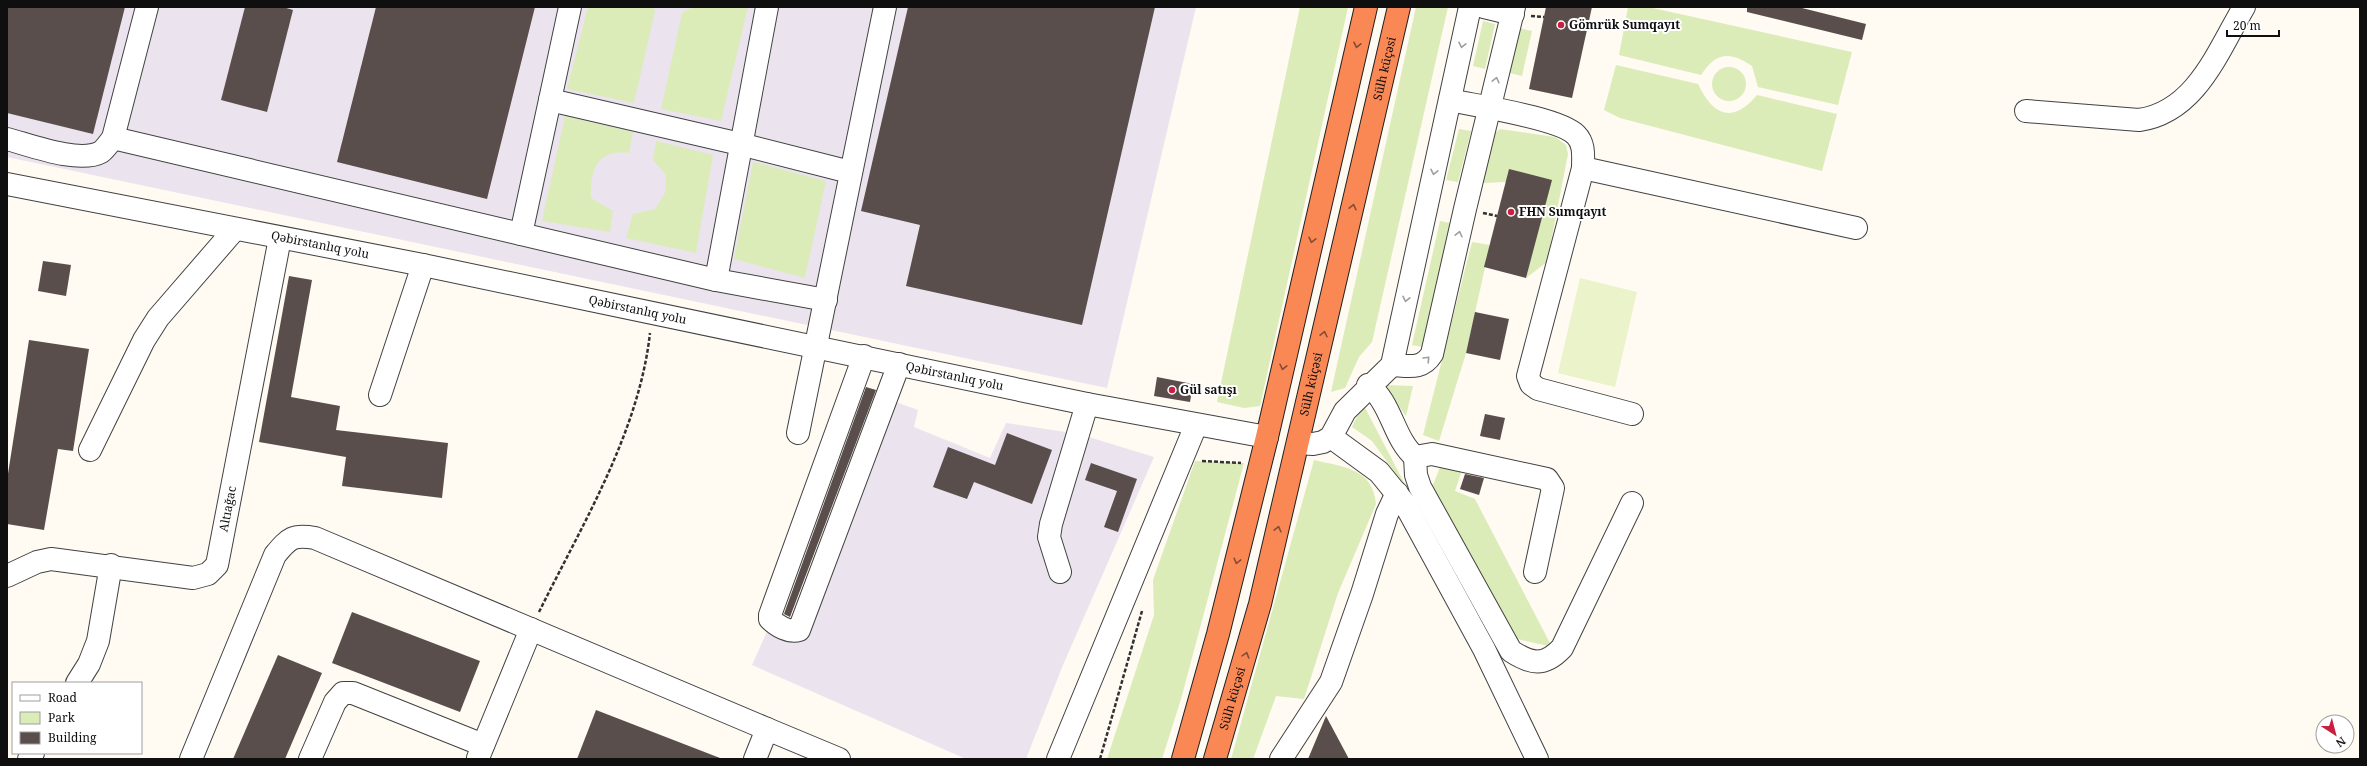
<svg xmlns="http://www.w3.org/2000/svg" width="2367" height="766" viewBox="0 0 2367 766" font-family="'Noto Serif',serif">
  <style>
    .industrial { fill: #ebe4ee }
    .green { fill: #dbecb9 }
    .pitch { fill: #ebf3cb }
    .building { fill: #594e4b }
    .lines { fill: none; stroke-linecap: round; stroke-linejoin: round }
    .minor-casing { stroke: #424242; stroke-width: 24 }
    .highway-casing { stroke: #202020; stroke-width: 24 }
    .path { stroke: #313131; stroke-width: 2.5; stroke-dasharray: 4 2; stroke-linecap: butt }
    .minor { stroke: #fff; stroke-width: 22 }
    .highway { stroke: #fa8855; stroke-width: 22 }
    .oneway { stroke: #844c32 }
    .oneway2 { stroke: #9f9f9f }
    .poi-dot { fill: #c72040; stroke: #fff; stroke-width: 1.5 }
    .labels { text-anchor: middle; stroke-width: 4; stroke-linejoin: round; paint-order: stroke }
    .poi-label { font-size: 12px; font-weight: bold; fill: #0f0f0f; stroke: #fff; text-anchor: start }
    .street-label { font-size: 12px; fill: #0f0f0f; stroke: #fff }
  </style>
  <rect width="100%" height="100%" fill="#fffaf2"/>
  <g class="industrial">
    <polygon points="7,7 1196,7 1107,388 7,157"/>
    <polygon points="893,401 918,410 914,427 990,458 1006,423 1079,434 1154,457 1063,665 1026,759 966,759 752,665 770,625 802,637"/>
  </g>
  <g class="green">
    <polygon points="588,7 652,7 655,11 634,103 567,89"/>
    <polygon points="693,7 748,7 721,121 661,109 682,13"/>
    <polygon points="1300,7 1348,7 1260,406 1244,408 1217,402"/>
    <polygon points="1416,7 1448,7 1372,342 1359,357 1345,388 1331,392"/>
    <path d="M1628 7H1648L1852 52 1838 105 1758 87 1752 66C1730 51 1716 52 1701 75L1619 55Z"/>
    <polygon points="1483,21 1495,24 1485,69 1473,66"/>
    <polygon points="1519,28 1532,31 1522,76 1510,73"/>
    <path d="M1616 65 1698 84C1713 116 1733 124 1757 95L1837 114 1822 171 1620 118 1604 110Z"/>
    <circle cx="1729" cy="84" r="17"/>
    <path d="M565 116 633 132 629 153C597 149 590 170 591 198L613 211 610 232 542 221Z"/>
    <polygon points="1459,129 1471,131 1458,182 1446,180"/>
    <polygon points="1500,129 1555,137 1566,145 1568,154 1547,262 1526,278 1551,180 1483,183 1494,134"/>
    <polygon points="656,141 713,155 696,253 626,238 633,214 655,209 665,193 666,175 653,160"/>
    <polygon points="753,162 826,181 805,278 734,259"/>
    <polygon points="1440,221 1450,223 1422,347 1412,345"/>
    <polygon points="1472,242 1490,245 1466,353 1439,441 1423,435"/>
    <polygon points="1383,385 1413,386 1406,416"/>
    <polygon points="1363,404 1409,492 1372,441 1352,427"/>
    <path d="M1314 460C1343 467 1373 468 1376 504L1338 593 1304 699 1276 696 1253 759H1231Z"/>
    <polygon points="1195,461 1244,463 1181,699 1162,759 1107,759 1154,615 1153,580"/>
    <polygon points="1442,462 1462,470 1455,491 1475,499 1552,647 1509,637 1431,490"/>
  </g>
  <polygon class="pitch" points="1580,278 1637,292 1615,387 1558,373"/>
  <g class="building">
    <polygon points="7,7 125,7 93,134 7,113"/>
    <polygon points="245,7 283,7 293,10 267,112 221,100"/>
    <polygon points="376,7 535,7 487,199 337,162"/>
    <polygon points="908,7 1155,7 1082,325 906,286 920,225 861,211"/>
    <polygon points="1546,7 1592,7 1572,98 1529,89"/>
    <polygon points="1747,7 1798,7 1866,24 1862,40 1747,12"/>
    <polygon points="1509,169 1552,180 1526,278 1484,267"/>
    <polygon points="43,261 71,265 66,296 38,291"/>
    <polygon points="289,276 312,280 291,397 340,406 336,430 448,443 442,498 342,486 346,457 259,442"/>
    <polygon points="1475,312 1509,319 1500,360 1466,353"/>
    <polygon points="29,340 89,349 73,451 58,449 44,530 7,524 7,480"/>
    <polygon points="1157,377 1193,384 1190,402 1154,396"/>
    <polygon points="866,387 876,390 790,617 784,614"/>
    <polygon points="1485,414 1505,418 1500,440 1480,436"/>
    <polygon points="1007,433 1052,450 1032,504 974,482 967,499 933,487 948,447 995,465"/>
    <polygon points="1091,463 1137,479 1118,532 1104,527 1117,491 1085,480"/>
    <polygon points="1465,474 1484,478 1479,495 1460,489"/>
    <polygon points="352,612 480,661 460,712 332,663"/>
    <polygon points="278,655 322,673 285,759 233,759"/>
    <polygon points="596,710 720,758 719,759 577,759"/>
    <polygon points="1326,716 1349,759 1308,759"/>
  </g>
  <g class="lines">
    <g class="minor-casing">
      <g id="minor">
        <polyline points="1484,7 1513,14"/>
        <polyline points="550,100 570,7"/>
        <path d="M1450 100C1477 106 1560 118 1576 135 1585 144 1583 157 1583 168L1528 376 1531 384 1538 389 1632 414"/>
        <path d="M2026 111 2139 120C2196 112 2218 51 2244 7"/>
        <polyline points="113,138 716,280 826,300"/>
        <path d="M7 139C30 145 79 164 101 152 105 149 110 142 113 138L147 7"/>
        <polyline points="1583,168 1856,228"/>
        <path id="s1" d="M7 184 423 265 1087 404 1267 437"/>
        <polyline points="521,234 550,100 740,144 850,172"/>
        <polyline points="716,280 767,7"/>
        <path d="M864 356 770 615V619C777 626 789 633 799 630L899 364"/>
        <path d="M1392 365C1409 366 1422 370 1432 354L1465 209 1514 7"/>
        <path d="M1368 385C1392 403 1393 438 1415 457L1432 454 1547 479 1553 488 1535 572"/>
        <polyline points="380,395 423,265"/>
        <polyline points="798,433 885,7"/>
        <polyline points="1331,437 1379,472 1405,504 1484,649 1537,759"/>
        <polyline points="1298,443 1313,444 1323,442 1331,437 1345,411 1392,365 1470,7"/>
        <polyline points="90,450 144,340 158,318 235,229"/>
        <path d="M1415 457 1416 475 1420 487 1511 651C1531 664 1544 667 1562 648L1632 503"/>
        <polyline points="1060,572 1049,537 1051,524 1087,404"/>
        <path id="s2" d="M7 576 37 562 51 559 193 578 208 574 217 565 280 238"/>
        <polyline points="77,683 89,664 98,641 111,565"/>
        <polyline points="478,758 531,629"/>
        <polyline points="29,759 33,753"/>
        <path d="M191 759 275 555C289 538 293 534 315 538L767 729"/>
        <polyline points="310,759 335,702 343,693 353,693 483,745"/>
        <polyline points="755,759 767,729 839,759"/>
        <polyline points="1058,759 1196,425"/>
        <polyline points="1281,759 1331,682 1362,594 1387,514 1397,493"/>
      </g>
    </g>
    <g class="highway-casing">
      <g id="highway">
        <polyline points="1183,759 1218,634 1267,437 1366,7"/>
        <path id="s3" d="M1215 759 1260 604 1399 7"/>
      </g>
    </g>
    <g class="path">
      <polyline points="1531,16 1544,17"/>
      <polyline points="1483,213 1497,216"/>
      <polyline points="1202,461 1241,463"/>
      <path d="M539 612C583 523 639 432 650 333"/>
      <polyline points="1100,759 1142,611"/>
    </g>
    <use href="#minor" class="minor"/>
    <use href="#highway" class="highway"/>
  </g>
  <defs><path id="oneway-chevron" d="M-2-3.5L2.5 0L-2 3.5" fill="none" stroke-width="1.6" stroke-linecap="round" stroke-linejoin="round"/></defs>
  <g class="oneway">
    <use href="#oneway-chevron" transform="translate(1357 45) rotate(102)"/>
    <use href="#oneway-chevron" transform="translate(1353 207) rotate(-77)"/>
    <use href="#oneway-chevron" transform="translate(1312 240) rotate(103)"/>
    <use href="#oneway-chevron" transform="translate(1324 334) rotate(-77)"/>
    <use href="#oneway-chevron" transform="translate(1283 367) rotate(103)"/>
    <use href="#oneway-chevron" transform="translate(1278 529) rotate(-76)"/>
    <use href="#oneway-chevron" transform="translate(1237 561) rotate(104)"/>
    <use href="#oneway-chevron" transform="translate(1246 655) rotate(-73)"/>
  </g>
  <g class="oneway2">
    <use href="#oneway-chevron" transform="translate(1462 45) rotate(102)"/>
    <use href="#oneway-chevron" transform="translate(1496 80) rotate(-76)"/>
    <use href="#oneway-chevron" transform="translate(1434 172) rotate(102)"/>
    <use href="#oneway-chevron" transform="translate(1459 234) rotate(-77)"/>
    <use href="#oneway-chevron" transform="translate(1406 299) rotate(102)"/>
    <use href="#oneway-chevron" transform="translate(1427 359) rotate(-47)"/>
  </g>
  <g class="poi-dot">
    <circle cx="1561" cy="25" r="4"/>
    <circle cx="1511" cy="212" r="4"/>
    <circle cx="1172" cy="390" r="4"/>
  </g>
  <g class="labels">
    <g class="poi-label">
      <text x="1569" y="29">Gömrük Sumqayıt</text>
      <text x="1519" y="216">FHN Sumqayıt</text>
      <text x="1180" y="394">Gül satışı</text>
    </g>
    <g class="street-label">
      <text dy="4" stroke="none"><textPath href="#s3" startOffset="711">Sülh küçəsi</textPath></text>
      <text dy="4" stroke="none"><textPath href="#s1" startOffset="319">Qəbirstanlıq yolu</textPath></text>
      <text dy="4" stroke="none"><textPath href="#s1" startOffset="643">Qəbirstanlıq yolu</textPath></text>
      <text dy="4" stroke="none"><textPath href="#s1" startOffset="967">Qəbirstanlıq yolu</textPath></text>
      <text dy="4" stroke="none"><textPath href="#s3" startOffset="387">Sülh küçəsi</textPath></text>
      <text dy="4" stroke="none"><textPath href="#s2" startOffset="276">Altıağac</textPath></text>
      <text dy="4" stroke="none"><textPath href="#s3" startOffset="63">Sülh küçəsi</textPath></text>
    </g>
  </g>
  <rect width="2367" height="766" fill="none" stroke="#0f0f0f" stroke-width="16"/>
  <rect x="12" y="682" width="130" height="72" fill="#ffffff" stroke="#9f9f9f"/>
  <rect x="20" y="695" width="20" height="6" fill="#ffffff" stroke="#9f9f9f"/>
  <text x="48" y="702" font-size="12" fill="#0f0f0f">Road</text>
  <rect x="20" y="712" width="20" height="12" fill="#dbecb9" stroke="#9f9f9f"/>
  <text x="48" y="722" font-size="12" fill="#0f0f0f">Park</text>
  <rect x="20" y="732" width="20" height="12" fill="#594e4b" stroke="#9f9f9f"/>
  <text x="48" y="742" font-size="12" fill="#0f0f0f">Building</text>
  <g transform="translate(2335 734) rotate(144)"><circle r="19" fill="#ffffff" stroke="#9f9f9f"/>
  <path d="M0-3L7 15L0 10L-7 15Z" fill="#c72040"/>
  <text y="-6" font-size="11" font-weight="bold" text-anchor="middle" fill="#0f0f0f">N</text>
  </g>
  <path d="M2227 30v6h52v-6" fill="none" stroke="#0f0f0f" stroke-width="2"/>
  <text x="2233" y="30" font-size="12" fill="#0f0f0f" stroke="#ffffff" stroke-width="3" paint-order="stroke">20 m</text>
</svg>
